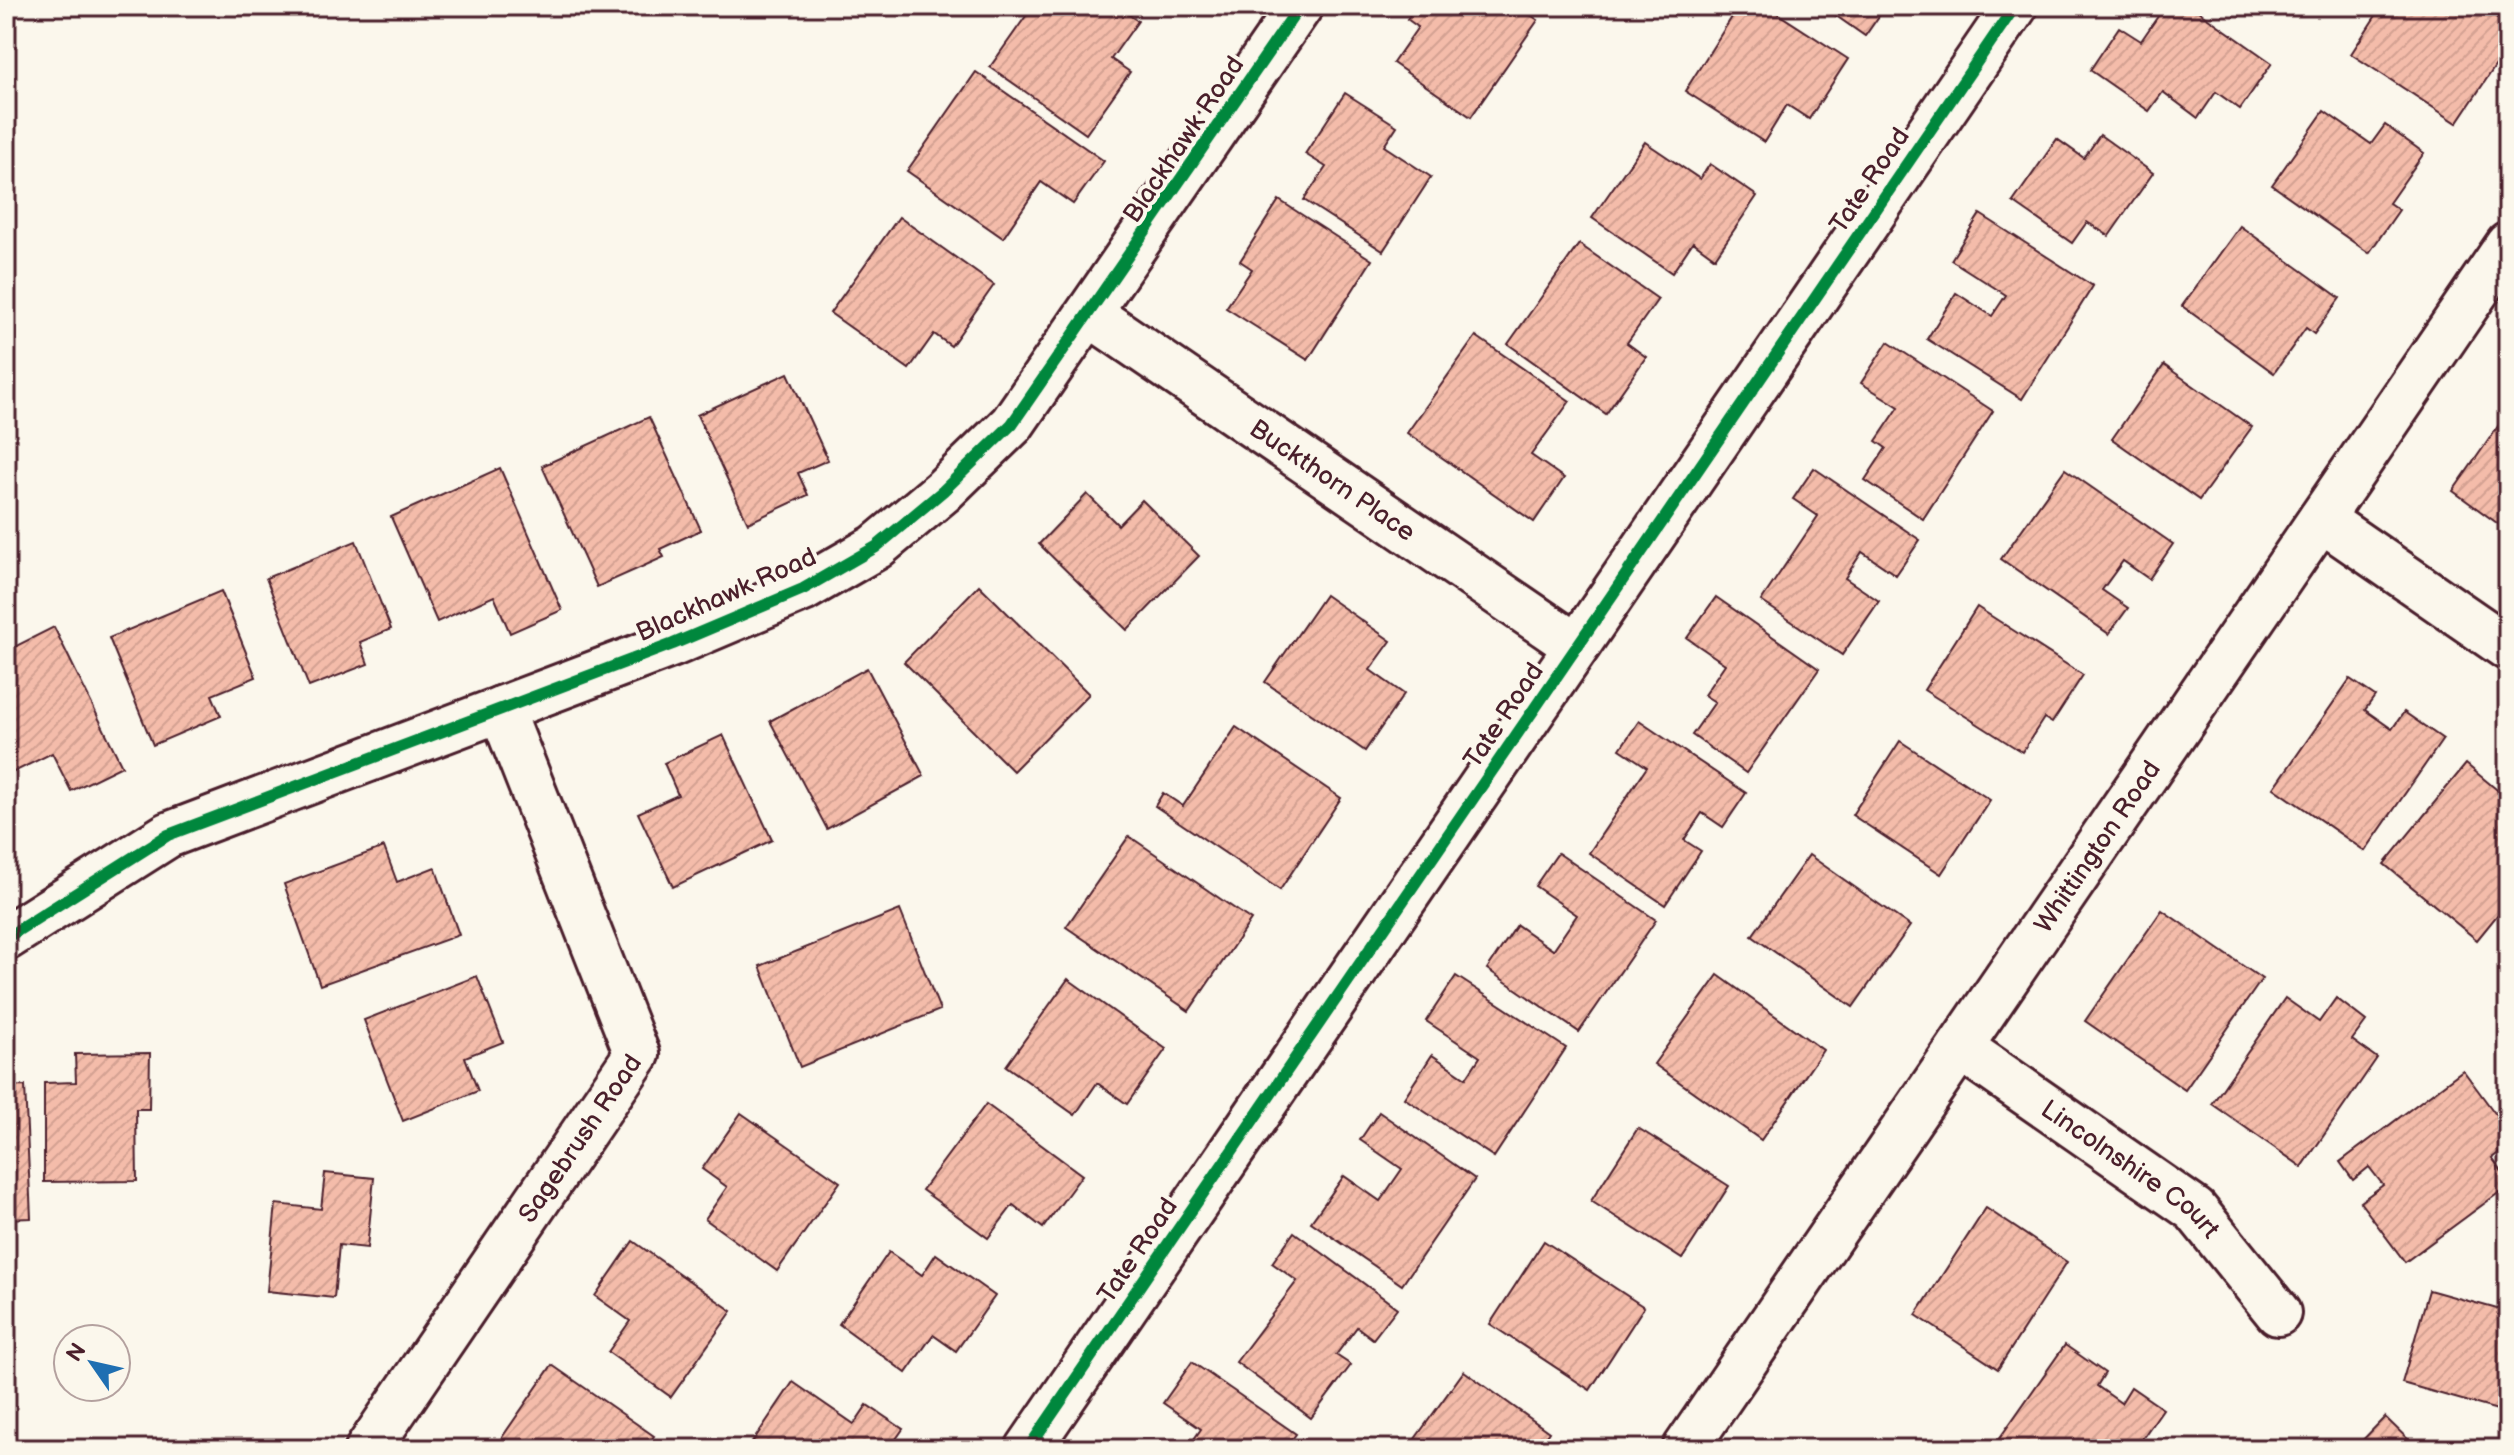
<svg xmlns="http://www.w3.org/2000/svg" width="2514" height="1455" viewBox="0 0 2514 1455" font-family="'Balsamiq Sans',sans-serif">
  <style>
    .building { fill: url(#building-hatch); stroke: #4a1f2b; stroke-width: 2 }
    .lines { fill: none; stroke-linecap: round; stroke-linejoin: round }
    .minor-casing { stroke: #4a1f2b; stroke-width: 50 }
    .minor { stroke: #fbf7ec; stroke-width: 44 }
    .cycleway-casing { stroke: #fbf7ec; stroke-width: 17 }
    .cycleway { stroke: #00873e; stroke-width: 12 }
    .labels { text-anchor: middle; stroke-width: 8; stroke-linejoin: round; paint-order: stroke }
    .street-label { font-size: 26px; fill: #4a1f2b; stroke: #fbf7ec }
  </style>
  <defs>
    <pattern id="building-hatch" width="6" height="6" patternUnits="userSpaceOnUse" patternTransform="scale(2)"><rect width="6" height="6" fill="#f4bcaa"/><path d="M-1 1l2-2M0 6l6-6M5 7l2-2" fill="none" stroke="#d3a192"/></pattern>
  </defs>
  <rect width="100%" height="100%" fill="#fbf7ec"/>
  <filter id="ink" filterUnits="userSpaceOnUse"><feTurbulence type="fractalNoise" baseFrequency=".0125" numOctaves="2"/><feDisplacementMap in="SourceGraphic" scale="16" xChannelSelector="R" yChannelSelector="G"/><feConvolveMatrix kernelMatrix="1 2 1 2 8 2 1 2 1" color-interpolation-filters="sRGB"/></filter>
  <g filter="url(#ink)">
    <g class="building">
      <polygon points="1033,6 1116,6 1138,21 1111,59 1130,72 1086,134 990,67"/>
      <polygon points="1416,6 1517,6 1538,20 1471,117 1393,63 1418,27 1407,19"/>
      <polygon points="1739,6 1766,6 1848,59 1809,119 1787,105 1764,142 1685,91"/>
      <polygon points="1822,6 1886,6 1865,36"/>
      <polygon points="2165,6 2191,6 2272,63 2240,109 2216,92 2198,118 2163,92 2149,111 2090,70 2119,27 2141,41"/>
      <polygon points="2382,6 2479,6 2508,25 2508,47 2457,123 2351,54"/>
      <polygon points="976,72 1104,161 1073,204 1041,182 1003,238 907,171"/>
      <polygon points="1345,93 1397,126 1384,146 1431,177 1383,251 1304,200 1326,167 1305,154"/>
      <polygon points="2324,111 2371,144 2385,125 2424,153 2389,203 2399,210 2369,253 2272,185"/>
      <polygon points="2100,135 2153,173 2109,236 2087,222 2072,243 2013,202 2057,139 2084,158"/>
      <polygon points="1645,142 1700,179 1710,164 1757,196 1715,258 1693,242 1672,273 1592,218"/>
      <polygon points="1279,200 1372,260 1308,360 1226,308 1252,269 1240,261"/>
      <polygon points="1980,214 2093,286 2022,399 1927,339 1956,293 1992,316 2006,295 1951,260"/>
      <polygon points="899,217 994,285 951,346 934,334 909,369 830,313"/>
      <polygon points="2240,226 2340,298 2314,334 2306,328 2274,373 2182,306"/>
      <polygon points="1579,244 1658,299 1627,343 1646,357 1606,414 1508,344"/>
      <polygon points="1476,336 1570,401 1531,455 1564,478 1534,522 1407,433"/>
      <polygon points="1888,342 1993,411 1923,519 1865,480 1886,448 1876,441 1899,407 1861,383"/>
      <polygon points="2164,365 2252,427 2199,500 2112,439"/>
      <polygon points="788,373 828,460 798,473 808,495 748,523 697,415"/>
      <polygon points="2508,412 2508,531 2453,491"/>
      <polygon points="649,417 701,530 660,549 664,557 597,587 542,466"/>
      <polygon points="500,468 562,610 510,633 494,596 437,622 391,517"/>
      <polygon points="1814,468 1920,540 1896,575 1862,552 1845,578 1879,601 1842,655 1761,601 1818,516 1793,499"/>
      <polygon points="2065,469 2173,544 2149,579 2123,561 2102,590 2128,608 2109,634 2001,559"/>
      <polygon points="1087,494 1118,525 1142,500 1199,556 1127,630 1039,544"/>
      <polygon points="356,541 391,629 360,642 368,664 309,687 266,578"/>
      <polygon points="979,585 1089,694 1013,771 904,662"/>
      <polygon points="221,591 256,677 212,695 221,716 153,745 109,638"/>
      <polygon points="1325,595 1391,641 1370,670 1404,694 1365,751 1265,682"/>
      <polygon points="1716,597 1819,669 1746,773 1692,735 1715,702 1704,695 1725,664 1687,638"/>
      <polygon points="1977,607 2083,675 2052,723 2044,718 2022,752 1924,690"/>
      <polygon points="54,627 122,766 71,791 52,753 6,776 6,651"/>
      <polygon points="867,668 924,776 827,829 770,721"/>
      <polygon points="2350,679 2375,696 2365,710 2392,729 2404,712 2443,739 2365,851 2274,788"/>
      <polygon points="1639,721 1746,793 1723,827 1702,813 1684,840 1701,851 1665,905 1589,853 1647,767 1620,749"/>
      <polygon points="1236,727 1341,798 1280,890 1155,806 1163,793 1183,806"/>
      <polygon points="723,735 772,840 673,887 638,813 678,795 664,763"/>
      <polygon points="1900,741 1990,800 1941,874 1852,815"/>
      <polygon points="2466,764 2508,799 2508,902 2477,940 2384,864"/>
      <polygon points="1129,836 1251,920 1189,1011 1066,927"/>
      <polygon points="384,847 397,882 435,867 459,935 320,985 284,884"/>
      <polygon points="1558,853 1656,920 1579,1032 1487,969 1517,925 1553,950 1577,915 1535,886"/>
      <polygon points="1809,855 1910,926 1853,1007 1752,936"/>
      <polygon points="900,910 940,1010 800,1067 760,966"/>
      <polygon points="2162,910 2262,979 2185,1090 2085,1021"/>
      <polygon points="1718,975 1823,1050 1761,1140 1654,1064"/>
      <polygon points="477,976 503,1042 465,1057 478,1091 403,1121 364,1020"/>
      <polygon points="1456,976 1566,1048 1494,1157 1404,1098 1432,1055 1466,1078 1480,1057 1426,1021"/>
      <polygon points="1068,979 1166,1049 1127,1104 1097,1083 1075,1115 1006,1066"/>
      <polygon points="2285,998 2319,1022 2336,998 2366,1021 2352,1040 2377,1058 2302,1167 2212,1104"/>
      <polygon points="150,1053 149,1109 136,1109 137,1181 44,1182 44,1083 76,1082 75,1054"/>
      <polygon points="2463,1070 2508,1131 2508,1146 2492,1158 2508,1180 2508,1186 2405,1262 2360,1202 2383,1185 2369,1167 2353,1180 2340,1162"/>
      <polygon points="25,1086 31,1218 6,1219 6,1087"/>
      <polygon points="986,1104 1082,1175 1043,1228 1013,1205 988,1238 922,1190"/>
      <polygon points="1379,1112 1475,1179 1402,1285 1311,1222 1344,1176 1380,1201 1402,1169 1360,1140"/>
      <polygon points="741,1113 840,1182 777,1271 705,1219 727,1187 702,1169"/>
      <polygon points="1638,1128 1729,1186 1682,1259 1591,1201"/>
      <polygon points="325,1173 374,1178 367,1248 339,1245 334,1298 267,1291 276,1204 321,1209"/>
      <polygon points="1986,1208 2067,1262 1998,1369 1916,1315"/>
      <polygon points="1294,1232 1397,1308 1373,1339 1357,1327 1336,1355 1351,1365 1311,1418 1236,1362 1297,1281 1272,1263"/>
      <polygon points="633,1241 732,1311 671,1397 608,1352 630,1321 595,1296"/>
      <polygon points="1544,1241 1644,1307 1590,1390 1490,1324"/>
      <polygon points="889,1252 922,1275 936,1254 995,1296 956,1351 933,1335 906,1373 839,1324"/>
      <polygon points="2429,1290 2508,1312 2508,1413 2402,1383"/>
      <polygon points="2065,1345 2105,1373 2097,1386 2121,1403 2131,1387 2163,1409 2135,1449 1992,1449"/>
      <polygon points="1192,1362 1296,1434 1285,1449 1187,1449 1201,1429 1163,1403"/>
      <polygon points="552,1365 654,1436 645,1449 494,1449"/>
      <polygon points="1464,1371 1549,1432 1537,1449 1420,1449 1412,1443"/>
      <polygon points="793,1382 854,1424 867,1405 903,1429 889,1449 751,1449 749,1447"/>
      <polygon points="2385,1417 2418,1449 2354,1449"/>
    </g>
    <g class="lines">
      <g class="minor-casing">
        <g id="minor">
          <path id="s1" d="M1090 314 1576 646"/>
          <polyline points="2321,519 2508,648"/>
          <polyline points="6,938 168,835 673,644 803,589 876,547 943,491 1012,424 1300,6"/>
          <path id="s2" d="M1960 1047 2195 1210 2278 1313"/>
          <path id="s3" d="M368 1449 637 1054 501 709"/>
          <polyline points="1028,1449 2015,6"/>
          <path id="s4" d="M1685 1449 2508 245"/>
        </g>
      </g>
      <use href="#minor" class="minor"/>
      <g class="cycleway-casing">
        <g id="cycleway">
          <polyline points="6,938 168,835 673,644 803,589 876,547 943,491 1012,424 1300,6"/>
          <polyline points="1028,1449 2015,6"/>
        </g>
      </g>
      <use href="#cycleway" class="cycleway"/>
    </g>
  </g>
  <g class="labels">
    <g class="street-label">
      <text transform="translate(1183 139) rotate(-56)" y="9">Blackhawk Road</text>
      <text transform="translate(1869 180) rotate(-56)" y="9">Tate Road</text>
      <text dy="9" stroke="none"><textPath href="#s1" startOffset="294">Buckthorn Place</textPath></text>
      <text transform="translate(726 594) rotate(-24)" y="9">Blackhawk Road</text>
      <text transform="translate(1503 715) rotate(-56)" y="9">Tate Road</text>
      <text dy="9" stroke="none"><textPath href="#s4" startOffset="730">Whittington Road</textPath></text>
      <text dy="9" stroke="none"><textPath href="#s3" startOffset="376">Sagebrush Road</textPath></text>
      <text dy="9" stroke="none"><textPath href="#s2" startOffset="210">Lincolnshire Court</textPath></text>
      <text transform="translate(1137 1250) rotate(-56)" y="9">Tate Road</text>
    </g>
  </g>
  <rect width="2514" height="1455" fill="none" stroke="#fbf7ec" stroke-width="32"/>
  <rect x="16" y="16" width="2482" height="1423" fill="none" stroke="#4a1f2b" stroke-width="3" filter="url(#ink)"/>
  <g transform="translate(92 1363) rotate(304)"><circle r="38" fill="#fbf7ec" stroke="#b4a19f" stroke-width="2"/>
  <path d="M0-6L14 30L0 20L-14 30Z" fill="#1f6fb2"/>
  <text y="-12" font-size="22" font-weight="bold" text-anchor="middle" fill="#4a1f2b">N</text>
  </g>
</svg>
